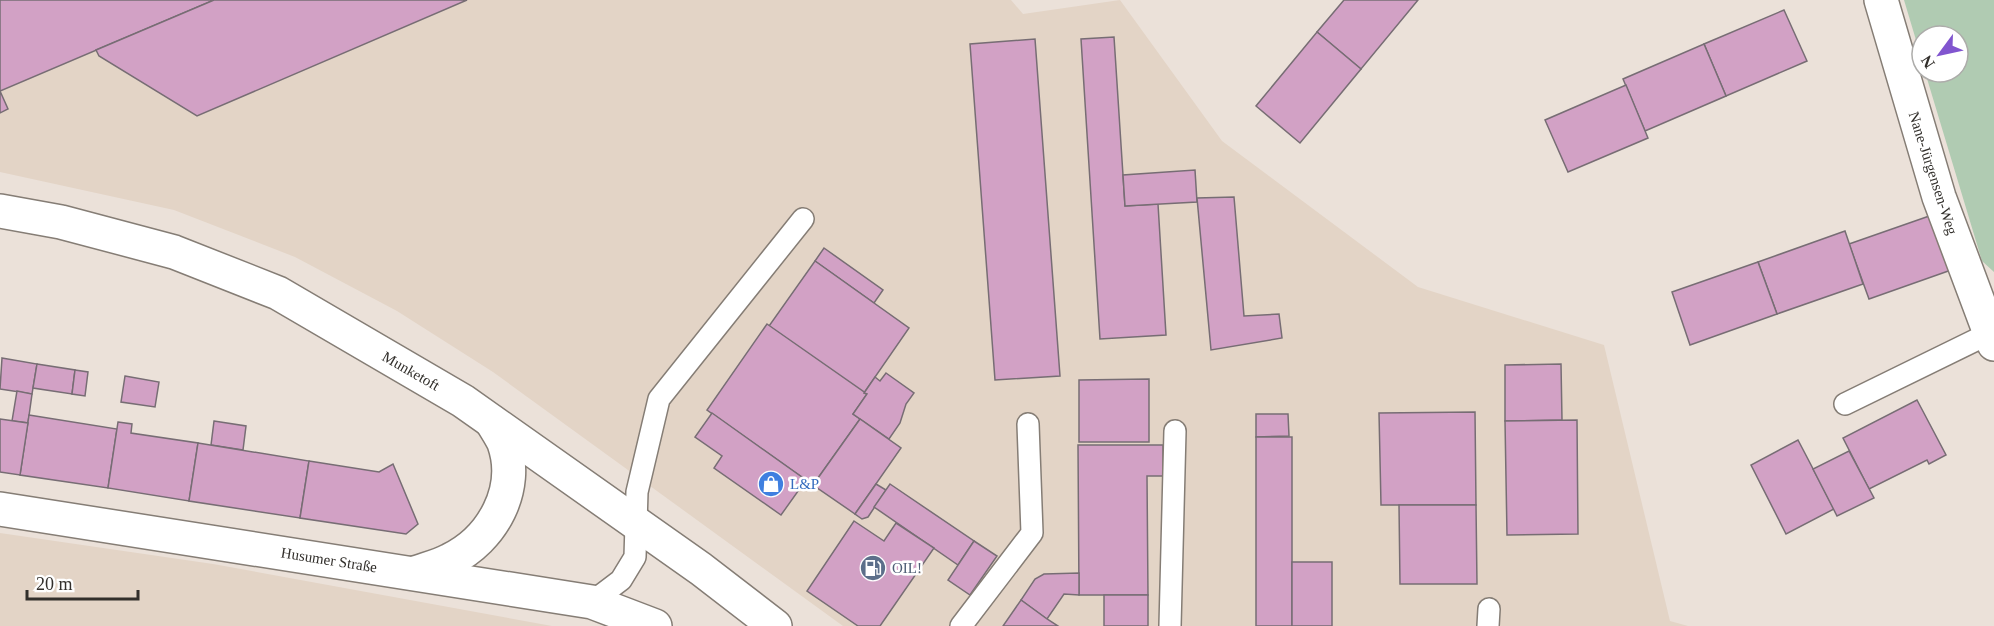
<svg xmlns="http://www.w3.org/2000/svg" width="1994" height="626" viewBox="0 0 1994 626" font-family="Georgia,serif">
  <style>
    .built { fill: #e3d4c6 }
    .green { fill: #b0cbb2 }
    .building { fill: #d2a1c5; stroke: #776d74; stroke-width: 1.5 }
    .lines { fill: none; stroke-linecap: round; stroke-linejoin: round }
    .lane-casing { stroke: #857d75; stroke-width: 24 }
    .street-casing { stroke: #857d75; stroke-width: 36 }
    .secondary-casing { stroke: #857d75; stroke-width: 36 }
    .lane { stroke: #fff; stroke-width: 21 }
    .street { stroke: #fff; stroke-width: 33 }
    .secondary { stroke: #fff; stroke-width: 33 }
    .labels { text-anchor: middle; stroke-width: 5; stroke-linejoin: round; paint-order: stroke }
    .street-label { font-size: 15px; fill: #322f2b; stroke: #fff }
    .shop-label { font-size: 15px; fill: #366cbe; stroke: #fff; text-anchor: start }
    .service-label { font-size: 15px; fill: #4e5e75; stroke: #fff; text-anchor: start }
  </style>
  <rect width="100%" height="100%" fill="#ebe1d9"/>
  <g class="built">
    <polygon points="0,0 1011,0 1023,14 1120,0 1222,141 1418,287 1604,345 1670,621 1688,626 843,626 493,372 397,311 295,257 174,210 0,172"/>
    <polygon points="0,533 213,564 552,626 0,626"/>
  </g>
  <polygon class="green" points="1904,0 1994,0 1994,272 1982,261 1925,72 1958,72 1958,36 1922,36 1922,60"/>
  <g class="building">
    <polygon points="0,0 214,0 0,91 8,109 0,113"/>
    <polygon points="214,0 467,0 197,116 99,56 96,50"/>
    <polygon points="1344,0 1418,0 1361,69 1317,32"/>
    <polygon points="1784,10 1807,61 1726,96 1704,44"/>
    <polygon points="1317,32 1361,69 1300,143 1256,106"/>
    <polygon points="1114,37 1125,206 1158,204 1166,335 1100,339 1081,39"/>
    <polygon points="1035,39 1060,376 995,380 970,44"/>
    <polygon points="1704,44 1726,96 1645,131 1623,79"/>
    <polygon points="1626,85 1648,138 1568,172 1545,120"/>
    <polygon points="1195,170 1197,202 1125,206 1123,175"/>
    <polygon points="1234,197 1244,316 1279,314 1282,338 1211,350 1197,198"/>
    <polygon points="1935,214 1954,269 1869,299 1849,244"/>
    <polygon points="1845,231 1863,284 1777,314 1758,262"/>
    <polygon points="824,248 883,290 874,303 815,261"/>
    <polygon points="815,261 909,328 864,393 769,326"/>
    <polygon points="1758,262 1777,314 1690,345 1672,292"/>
    <polygon points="767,324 867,394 853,414 860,419 813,485 707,410"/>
    <polygon points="2,358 37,364 32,394 0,389"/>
    <polygon points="37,364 75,370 72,394 33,388"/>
    <polygon points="1561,364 1562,420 1505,421 1505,365"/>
    <polygon points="75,370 88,372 85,396 72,394"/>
    <polygon points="886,373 914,393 906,404 900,423 889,439 853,414 867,394 864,393 875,377 880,381"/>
    <polygon points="125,376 159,382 155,407 121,402"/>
    <polygon points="1149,379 1149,442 1079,442 1079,380"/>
    <polygon points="17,391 32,394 28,423 12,421"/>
    <polygon points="1917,400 1946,455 1929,464 1927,460 1869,489 1843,438"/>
    <polygon points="1475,412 1476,505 1381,505 1379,413"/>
    <polygon points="712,413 806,480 781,515 714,468 722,456 695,437"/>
    <polygon points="1256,414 1288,414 1289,436 1256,437"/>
    <polygon points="29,415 117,429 108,488 20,475"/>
    <polygon points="0,419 28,423 20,475 0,472"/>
    <polygon points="860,419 901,448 855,514 813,485"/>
    <polygon points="1577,420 1578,534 1507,535 1505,421"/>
    <polygon points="214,421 246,426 243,450 211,445"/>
    <polygon points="118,422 132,424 131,433 198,443 189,501 108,488"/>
    <rect x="1256" y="437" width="36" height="189"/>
    <polygon points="1798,440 1834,509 1786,534 1751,465"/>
    <polygon points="198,443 309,461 300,518 189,501"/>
    <polygon points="1078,445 1163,445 1163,476 1147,476 1148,595 1079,595"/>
    <polygon points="1849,451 1874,498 1837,516 1813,469"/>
    <polygon points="309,461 379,472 393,464 418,524 406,534 300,518"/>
    <polygon points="876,484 886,490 868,517 862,519 855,514"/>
    <polygon points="890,484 974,541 958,565 874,507"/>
    <polygon points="1399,505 1476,505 1477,584 1400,584"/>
    <polygon points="854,521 884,541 896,523 934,548 880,626 858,626 807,591"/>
    <polygon points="974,541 997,556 970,595 948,580"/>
    <rect x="1292" y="562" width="40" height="64"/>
    <polygon points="1079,573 1079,595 1064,594 1047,619 1021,600 1035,579 1044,574"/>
    <rect x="1104" y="595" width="44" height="31"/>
    <polygon points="1021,600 1047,619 1058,626 1003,626"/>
  </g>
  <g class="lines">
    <g class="lane-casing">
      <g id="lane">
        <polyline points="1845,404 1990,333"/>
        <polyline points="592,602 621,580 635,557 637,492 659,399 803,219"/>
        <polyline points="961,626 1032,533 1028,424"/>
        <polyline points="1170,626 1175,431"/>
        <polyline points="1488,626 1489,609"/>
      </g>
    </g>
    <g class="street-casing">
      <polyline id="street" points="1881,0 1939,197 1994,344"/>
    </g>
    <g class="secondary-casing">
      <g id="secondary">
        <polyline points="0,211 61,222 174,252 278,293 463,401 701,569 775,626"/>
        <polyline points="0,509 592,602 655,626"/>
        <path d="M415 573C426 569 439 566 450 560 493 539 520 489 504 443 501 436 496 429 492 422"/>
      </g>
    </g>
    <use href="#lane" class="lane"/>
    <use href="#street" class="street"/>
    <use href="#secondary" class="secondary"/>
  </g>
  <defs>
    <g id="shop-disc" transform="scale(1.35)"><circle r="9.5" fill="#3f7fe0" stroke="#fff"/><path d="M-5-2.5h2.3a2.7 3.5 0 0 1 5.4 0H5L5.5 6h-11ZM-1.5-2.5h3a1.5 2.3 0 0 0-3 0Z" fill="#fff"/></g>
    <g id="fuel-disc" transform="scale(1.35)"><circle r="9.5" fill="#5c6f8a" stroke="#fff"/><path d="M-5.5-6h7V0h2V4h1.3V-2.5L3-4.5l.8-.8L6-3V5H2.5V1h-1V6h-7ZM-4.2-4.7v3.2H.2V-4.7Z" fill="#fff"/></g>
  </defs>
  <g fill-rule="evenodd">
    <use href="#shop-disc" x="771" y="484"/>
    <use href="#fuel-disc" x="873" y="568"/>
  </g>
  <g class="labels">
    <g class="street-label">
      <text transform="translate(1933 173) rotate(72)" y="5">Nane-Jürgensen-Weg</text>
      <text transform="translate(411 371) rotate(30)" y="5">Munketoft</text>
      <text transform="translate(329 560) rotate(9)" y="5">Husumer Straße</text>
    </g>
    <g class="shop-label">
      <text x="790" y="489">L&amp;P</text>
    </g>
    <g class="service-label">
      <text x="892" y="573">OIL!</text>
    </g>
  </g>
  <g transform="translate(1940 54) rotate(237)"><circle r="28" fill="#ffffff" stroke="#adacaa" stroke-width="1.5"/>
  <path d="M0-4.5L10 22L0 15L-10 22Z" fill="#8155cf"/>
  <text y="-9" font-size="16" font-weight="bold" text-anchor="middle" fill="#322f2b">N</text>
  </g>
  <path d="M27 590v9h111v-9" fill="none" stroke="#322f2b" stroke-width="3"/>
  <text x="36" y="590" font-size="18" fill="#322f2b" stroke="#ffffff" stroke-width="4.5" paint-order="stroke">20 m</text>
</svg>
